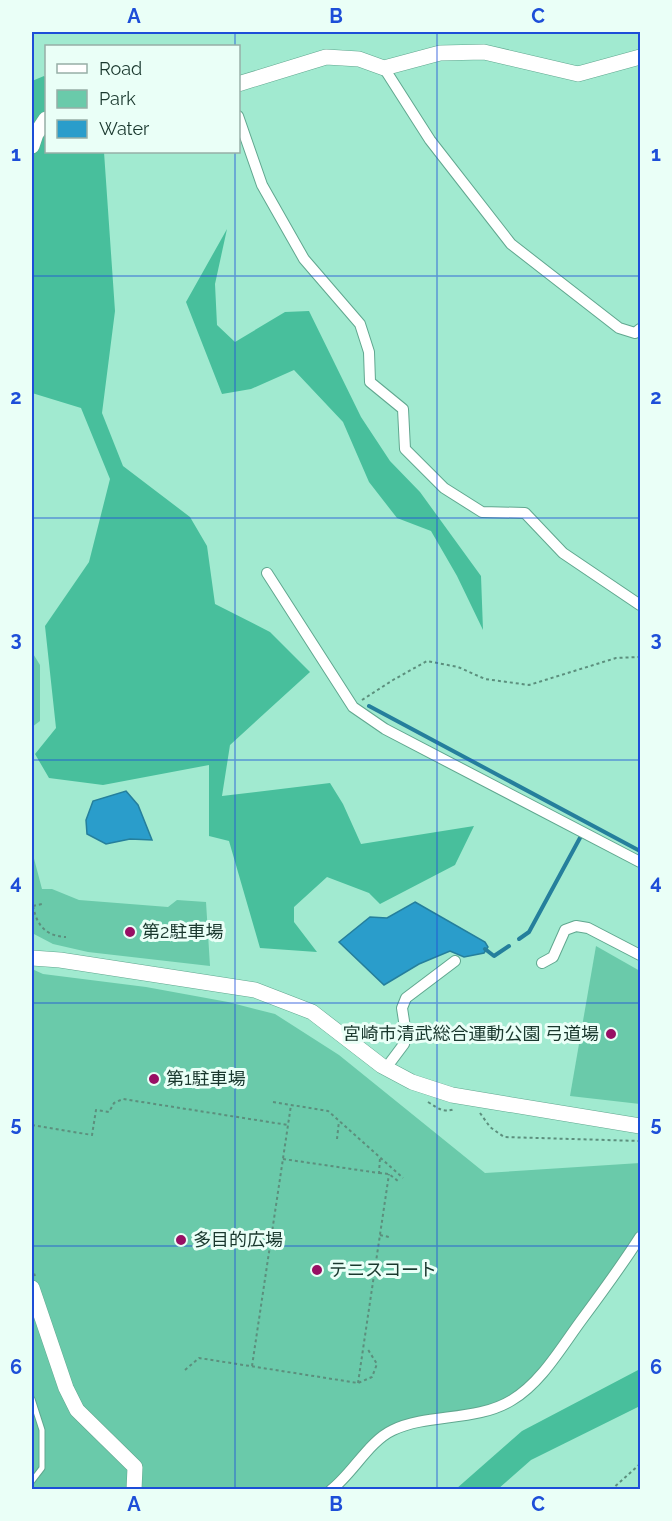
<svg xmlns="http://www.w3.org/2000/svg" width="672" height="1521" viewBox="0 0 672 1521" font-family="Raleway,'Noto Sans JP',sans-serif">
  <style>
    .green { fill: #6acaaa }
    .forest { fill: #48bf9c }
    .water { fill: #2a9dcb; stroke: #257f9c; stroke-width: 1.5 }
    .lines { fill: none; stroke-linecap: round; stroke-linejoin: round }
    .stream { stroke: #257f9c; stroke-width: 4 }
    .lane-casing { stroke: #60a78f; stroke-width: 7 }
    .street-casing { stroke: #60a78f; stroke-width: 12 }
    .secondary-casing { stroke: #60a78f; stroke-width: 16 }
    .path { stroke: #5c8f7d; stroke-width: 2; stroke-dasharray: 3 3; stroke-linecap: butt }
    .lane { stroke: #fff; stroke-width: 5 }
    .street { stroke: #fff; stroke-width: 10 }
    .secondary { stroke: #fff; stroke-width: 15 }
    .grid { fill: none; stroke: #1d4ed8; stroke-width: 1.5; stroke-opacity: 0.55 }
    .poi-dot { fill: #980f64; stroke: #eafff7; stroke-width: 2 }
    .labels { text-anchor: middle; stroke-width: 6; stroke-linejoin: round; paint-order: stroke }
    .poi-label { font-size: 18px; fill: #1a382e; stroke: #eafff7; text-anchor: start }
    .neatline { fill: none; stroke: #1d4ed8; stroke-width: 2 }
    .grid-label { font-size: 20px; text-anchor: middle; font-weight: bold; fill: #1d4ed8 }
  </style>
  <rect width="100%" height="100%" fill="#a1ead0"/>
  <g class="green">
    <polygon points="32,652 40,665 40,721 32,727"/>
    <polygon points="32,851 42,889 52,889 79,900 168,907 177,900 206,902 210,966 88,952 53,944 32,933"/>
    <polygon points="596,946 640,971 640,1104 570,1096"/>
    <polygon points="32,969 43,974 146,987 228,1002 275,1014 339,1055 485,1173 640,1163 640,1237 561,1348 512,1400 391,1430 330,1489 32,1489"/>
  </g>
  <g class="forest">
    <polygon points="44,76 46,78 46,152 104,152 115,311 102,413 123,466 190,517 207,546 215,604 270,632 310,672 230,745 222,796 330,783 343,804 361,844 474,826 455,865 380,904 369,893 327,877 294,907 294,922 317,952 260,948 229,841 209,836 209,765 103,785 49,778 35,754 56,728 45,626 89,562 110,479 81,408 32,393 32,81"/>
    <polygon points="227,229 215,284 217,325 235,342 285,312 309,311 361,417 390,461 420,492 481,576 483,630 457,576 431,531 397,518 369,482 343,422 294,370 251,389 222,394 186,302"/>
    <polygon points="640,1369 640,1406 531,1460 498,1489 456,1489 522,1431"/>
  </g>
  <g class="water">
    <polygon points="126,791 138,805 152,840 130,839 106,844 87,834 86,820 93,801"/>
    <polygon points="415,902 485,942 488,947 484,953 464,957 450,951 419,964 384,985 339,942 370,917 387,918"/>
  </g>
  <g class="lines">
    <g class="stream">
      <polyline points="369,706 640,851"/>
      <polyline points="519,939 529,932 581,836"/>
      <polyline points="485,949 494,956 509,946"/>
    </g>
    <g class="lane-casing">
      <polyline id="lane" points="32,1399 42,1430 42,1468 32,1481"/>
    </g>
    <g class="street-casing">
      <g id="street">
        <polyline points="384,68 430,140 511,244 619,328 635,333 640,329"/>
        <polyline points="238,116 262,185 304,259 360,324 369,352 370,382 403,409 405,449 444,488 482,512 525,513 563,553 640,605"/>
        <polyline points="267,573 353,707 385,729 640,862"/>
        <polyline points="542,963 553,957 565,930 576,926 588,928 640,955"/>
        <polyline points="386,1068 404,1044 406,1034 402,1008 406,998 455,961"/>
        <path d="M331 1490C353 1473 369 1441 393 1430 429 1413 476 1422 512 1400 542 1382 562 1346 583 1318 603 1291 622 1265 640 1237"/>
      </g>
    </g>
    <g class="secondary-casing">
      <g id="secondary">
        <polyline points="238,84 326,57 359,59 384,68 440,53 484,52 578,74 640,57"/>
        <polyline points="32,146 36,134 46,119"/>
        <polyline points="32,958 60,960 255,990 312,1012 382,1066 412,1082 452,1095 640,1126"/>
        <polyline points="32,1288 66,1388 77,1410 135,1467 134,1490"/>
      </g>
    </g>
    <g class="path">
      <polyline points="362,700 393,680 427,661 458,667 485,679 529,685 616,658 640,657"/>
      <path d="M32 900C35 921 42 936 66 937"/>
      <polyline points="33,906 42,904"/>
      <polyline points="273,1102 328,1111 403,1178"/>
      <path d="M428 1102C439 1109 443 1113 455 1109"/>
      <polyline points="480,1113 490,1127 504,1137 640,1141"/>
      <polyline points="32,1125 92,1135 96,1110 109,1112 114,1103 123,1099 288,1125"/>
      <polyline points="337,1139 339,1121"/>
      <polyline points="283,1159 379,1173 380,1158"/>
      <polyline points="379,1173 389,1174 398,1181"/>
      <polyline points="380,1235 389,1237"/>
      <polyline points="32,1268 35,1276"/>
      <polyline points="252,1366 291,1105"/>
      <polyline points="185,1370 199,1358 358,1383 372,1377 377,1364 367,1348"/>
      <polyline points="358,1383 389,1174"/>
      <polyline points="611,1490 640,1464"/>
    </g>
    <use href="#lane" class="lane"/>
    <use href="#street" class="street"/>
    <use href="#secondary" class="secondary"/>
  </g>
  <path class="grid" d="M235 32V46M437 32V1490M235 152V1490M32 276H640M32 518H640M32 760H640M32 1003H640M32 1246H640"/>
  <g class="poi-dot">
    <circle cx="130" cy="932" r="6"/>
    <circle cx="611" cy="1034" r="6"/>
    <circle cx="154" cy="1079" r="6"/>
    <circle cx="181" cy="1240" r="6"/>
    <circle cx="317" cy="1270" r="6"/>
  </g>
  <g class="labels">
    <g class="poi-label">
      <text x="142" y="938">第2駐車場</text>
      <text x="599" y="1040" text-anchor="end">宮崎市清武総合運動公園 弓道場</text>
      <text x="166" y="1085">第1駐車場</text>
      <text x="193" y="1246">多目的広場</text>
      <text x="329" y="1276">テニスコート</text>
    </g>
  </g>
  <rect width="672" height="1521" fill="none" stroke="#eafff7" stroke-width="66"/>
  <rect x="45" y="45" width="195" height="108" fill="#eafff7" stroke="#97afa7" stroke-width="1.5"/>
  <rect x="57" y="64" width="30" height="9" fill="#ffffff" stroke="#97afa7" stroke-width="1.5"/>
  <text x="99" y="75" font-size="18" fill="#1a382e">Road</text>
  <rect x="57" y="90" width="30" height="18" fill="#6acaaa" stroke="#97afa7" stroke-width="1.5"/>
  <text x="99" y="105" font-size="18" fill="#1a382e">Park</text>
  <rect x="57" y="120" width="30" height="18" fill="#2a9dcb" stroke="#97afa7" stroke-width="1.5"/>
  <text x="99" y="135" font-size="18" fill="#1a382e">Water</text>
  <rect x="33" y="33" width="606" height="1455" class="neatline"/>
  <g class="grid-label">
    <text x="134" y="23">A</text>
    <text x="336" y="23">B</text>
    <text x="538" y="23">C</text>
    <text x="16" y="161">1</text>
    <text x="656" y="161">1</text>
    <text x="16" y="404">2</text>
    <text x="656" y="404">2</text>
    <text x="16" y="646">3</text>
    <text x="656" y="646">3</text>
    <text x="16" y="889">4</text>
    <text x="656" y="889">4</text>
    <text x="16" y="1131">5</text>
    <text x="656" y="1131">5</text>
    <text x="16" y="1374">6</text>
    <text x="656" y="1374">6</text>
    <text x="134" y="1511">A</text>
    <text x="336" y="1511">B</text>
    <text x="538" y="1511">C</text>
  </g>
</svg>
